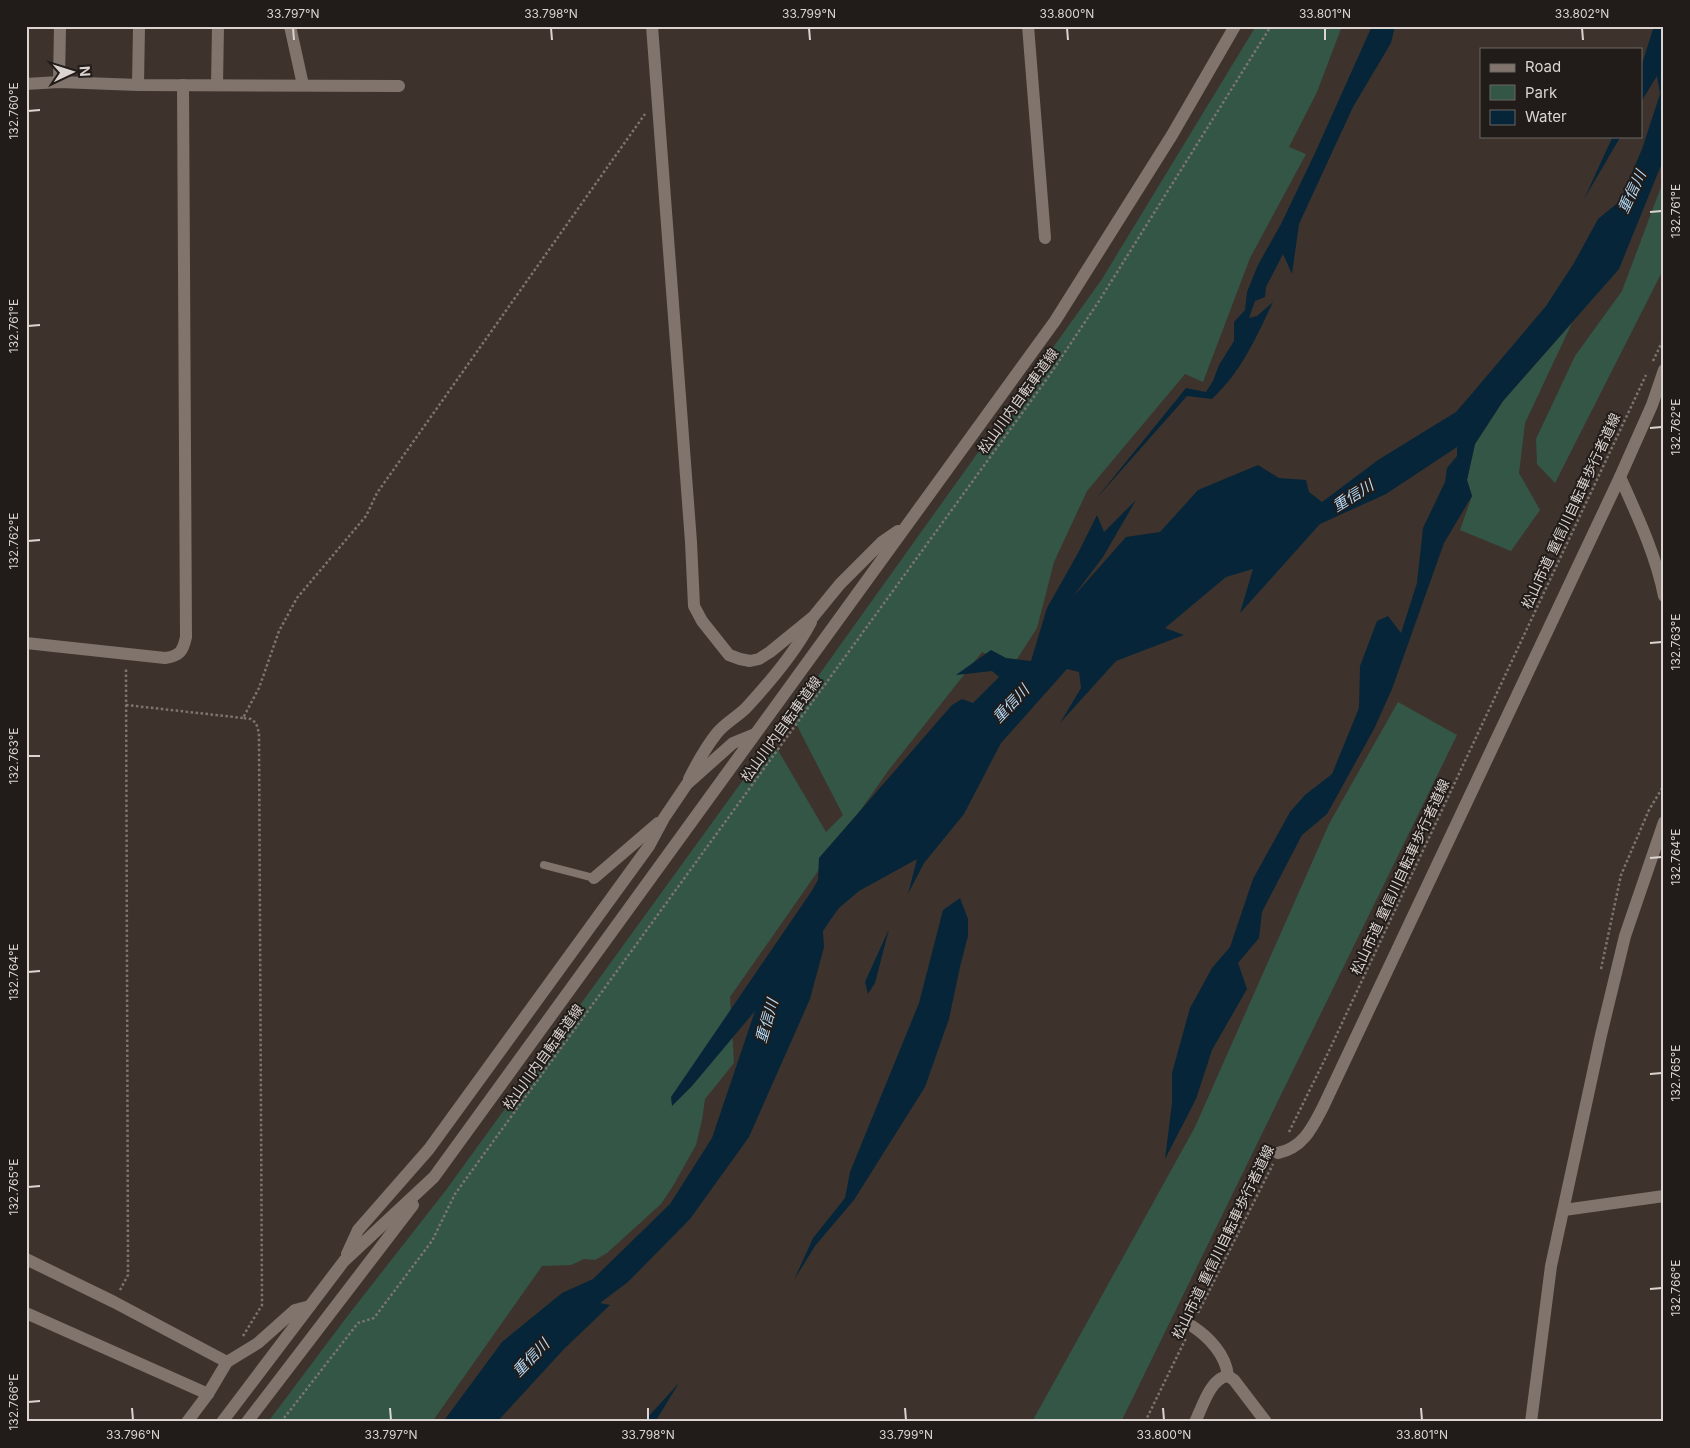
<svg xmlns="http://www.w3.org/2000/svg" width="1690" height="1448" viewBox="0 0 1690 1448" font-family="Inter,'Noto Sans JP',sans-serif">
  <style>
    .green { fill: #335646 }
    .water { fill: #062539 }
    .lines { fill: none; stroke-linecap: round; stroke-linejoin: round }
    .path { stroke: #7e756f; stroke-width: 2.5; stroke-dasharray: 2.5 2.5; stroke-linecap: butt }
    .service { stroke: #80746c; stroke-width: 8 }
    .minor { stroke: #80746c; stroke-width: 12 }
    .ticks { fill: none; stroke: #dbd4d0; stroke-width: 2 }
    .labels { text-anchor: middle; stroke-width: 4; stroke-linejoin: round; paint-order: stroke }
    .street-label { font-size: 14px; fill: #dbd4d0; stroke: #211c19 }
    .water-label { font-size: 15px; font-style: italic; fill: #b3d9f6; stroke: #211c19 }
    .neatline { fill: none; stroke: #dbd4d0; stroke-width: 2 }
    .ticks-label { font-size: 12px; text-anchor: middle; fill: #dbd4d0 }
  </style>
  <rect width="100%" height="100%" fill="#3e332c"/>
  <g class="green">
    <polygon points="1256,26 1342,26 1317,92 1289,147 1306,154 1250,258 1203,382 1185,374 1087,491 1054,562 1037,628 1012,667 982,652 888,771 730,997 734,1063 705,1099 702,1120 696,1145 673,1186 661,1204 607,1253 595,1260 584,1259 571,1265 542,1266 432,1422 268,1422 346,1318 446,1190 772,740 826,832 843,815 791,714 1102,279"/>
    <polygon points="1664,179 1664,268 1555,483 1537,464 1536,439 1575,356 1622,291"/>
    <polygon points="1572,323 1525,423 1519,473 1540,510 1511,551 1460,530 1472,496 1467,480 1475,444 1503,401"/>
    <polygon points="1398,702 1457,735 1121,1422 1032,1422 1195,1127 1329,824"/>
  </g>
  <g class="water">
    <path d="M1372 26H1395L1391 43 1353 107 1299 224 1292 274 1283 254 1266 287 1265 297 1255 301 1249 318 1257 316 1273 302C1256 338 1242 371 1212 399L1187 396 1095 500 1186 388 1206 392 1213 381 1219 365 1234 341V322L1245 310 1247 292 1258 265 1281 224 1315 153Z"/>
    <polygon points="1654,26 1664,26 1664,158 1619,269 1503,401 1475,444 1467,480 1472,496 1444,543 1392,689 1374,729 1327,814 1302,835 1262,912 1259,938 1238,963 1247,989 1212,1050 1196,1099 1165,1159 1172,1103 1172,1073 1190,1008 1212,968 1230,947 1253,879 1290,812 1305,795 1332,774 1359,708 1360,666 1377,621 1388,616 1401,633 1417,583 1423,528 1445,482 1447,468 1457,456 1457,447 1386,494 1320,524 1240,613 1253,569 1226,577 1165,628 1184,635 1116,661 1060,723 1081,688 1079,672 1067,669 1001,743 964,814 924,863 908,894 917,859 859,891 839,908 831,919 823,931 824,947 810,999 749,1137 690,1219 628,1282 600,1303 610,1305 564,1349 497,1422 443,1422 502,1342 562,1293 593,1279 670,1204 712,1138 755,1011 692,1086 672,1106 671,1097 811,892 818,880 819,858 952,705 962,699 973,703 999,677 992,671 956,675 991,650 1006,658 1031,661 1047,608 1078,553 1097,515 1104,532 1136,500 1103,557 1072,598 1126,537 1160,532 1198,490 1258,465 1279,478 1306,480 1309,492 1322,502 1378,460 1456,412 1469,397 1546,306 1574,263 1598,219 1620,201 1642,149 1660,94 1657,76 1641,102 1641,67"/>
    <polygon points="1613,136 1621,136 1584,199"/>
    <polygon points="960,898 968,919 968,936 960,967 949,1019 925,1087 854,1200 815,1246 794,1280 813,1238 845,1198 850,1172 919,1003 943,910"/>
    <polygon points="889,929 875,983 868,994 865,982"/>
    <polygon points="679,1383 655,1422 645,1422 647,1418"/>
  </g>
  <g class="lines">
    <g class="path">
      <polyline points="1653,361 1664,338"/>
      <polyline points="126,705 243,718"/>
      <polyline points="1601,969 1621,875 1649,810 1664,785"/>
      <polyline points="1289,1132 1328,1053 1646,375"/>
      <polyline points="120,1290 128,1275 128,1266 126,668"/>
      <polyline points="1198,1313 1273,1164"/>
      <polyline points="243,1336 262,1305 259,733 256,723 251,719 243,718 259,688 279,631 297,598 366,516 377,493 645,114"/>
      <polyline points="281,1422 358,1323 374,1318 432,1241 455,1194 1049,376 1099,301 1271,26"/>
      <polyline points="1145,1422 1186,1338"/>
    </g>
    <polyline class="service" points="544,865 594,878"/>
    <g class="minor">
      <polyline points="290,26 303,85"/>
      <polyline points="652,26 691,542 694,606 702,621 729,655 740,659 750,661 759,659 770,652 813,617 840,584 882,542 898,531"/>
      <polyline points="1028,26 1045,238"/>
      <polyline points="59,82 60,26"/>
      <polyline points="26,84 59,82 138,85 399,86"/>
      <polyline points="138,85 139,26"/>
      <polyline points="217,85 218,26"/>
      <path d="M1664 370 1652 405 1620 477C1637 515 1656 555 1664 596"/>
      <path d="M26 643 165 658C180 656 183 651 186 637L183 85"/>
      <path d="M689 779C697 763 706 747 717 733 725 723 737 717 746 708 770 682 795 653 811 622"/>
      <polyline points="594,878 658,823"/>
      <path d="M1278 1153C1303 1148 1312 1128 1323 1107L1620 477"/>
      <polyline points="1564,1210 1664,1196"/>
      <polyline points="347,1254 358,1230 429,1149 649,846 664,818 687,784 733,743 755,734"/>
      <polyline points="26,1259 114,1302 227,1362"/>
      <polyline points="26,1313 208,1394"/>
      <path d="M1192 1326C1209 1337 1226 1355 1228 1376 1211 1377 1202 1408 1195 1422"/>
      <polyline points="1228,1376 1234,1380 1266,1422"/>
      <polyline points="187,1422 208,1394 227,1362 258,1343 295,1310 310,1306"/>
      <polyline points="222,1422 344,1261 434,1177 1055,321 1172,135 1235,26"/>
      <polyline points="247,1422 413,1205"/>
      <polyline points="1531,1422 1551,1266 1601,1035 1625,936 1664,822"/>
    </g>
  </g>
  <path class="ticks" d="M293 28 294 40M551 28 552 40M809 28 810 40M1067 28 1068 40M1325 28V40M1582 28 1583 40M28 111 40 110M1650 212 1662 211M28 326 40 325M1650 428 1662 427M28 541 40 540M1650 643 1662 642M28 756H40M1650 858 1662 857M28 972 40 971M1650 1074 1662 1073M28 1187 40 1186M1650 1289 1662 1288M28 1402 40 1401M132 1408 133 1420M390 1408 391 1420M648 1408V1420M905 1408 906 1420M1163 1408 1164 1420M1421 1408 1422 1420"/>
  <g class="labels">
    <g class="street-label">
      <text transform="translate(1018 401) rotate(-54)" y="5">松山川内自転車道線</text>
      <text transform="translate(1571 511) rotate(-65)" y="5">松山市道 重信川自転車歩行者道線</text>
      <text transform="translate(781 729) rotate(-54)" y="5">松山川内自転車道線</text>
      <text transform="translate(1400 877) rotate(-65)" y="5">松山市道 重信川自転車歩行者道線</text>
      <text transform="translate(543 1057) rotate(-54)" y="5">松山川内自転車道線</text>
      <text transform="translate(1223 1242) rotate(-64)" y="5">松山市道 重信川自転車歩行者道線</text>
    </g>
    <g class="water-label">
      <text transform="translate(1632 192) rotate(-65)" y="5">重信川</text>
      <text transform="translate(1353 496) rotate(-32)" y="5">重信川</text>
      <text transform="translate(1011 704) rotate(-47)" y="5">重信川</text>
      <text transform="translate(767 1021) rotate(-74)" y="5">重信川</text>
      <text transform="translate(531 1358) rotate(-46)" y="5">重信川</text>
    </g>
  </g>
  <rect width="1690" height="1448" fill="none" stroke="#211c19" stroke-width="55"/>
  <rect x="1480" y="48" width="162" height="90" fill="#211c19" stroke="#6b6662"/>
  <rect x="1490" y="64" width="25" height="8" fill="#80746c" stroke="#6b6662"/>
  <text x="1525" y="72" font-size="15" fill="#dbd4d0">Road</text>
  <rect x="1490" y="85" width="25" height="15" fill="#335646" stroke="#6b6662"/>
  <text x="1525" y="98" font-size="15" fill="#dbd4d0">Park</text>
  <rect x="1490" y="110" width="25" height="15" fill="#062539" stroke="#6b6662"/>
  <text x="1525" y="122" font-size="15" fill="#dbd4d0">Water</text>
  <g transform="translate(72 72) rotate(86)" stroke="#211c19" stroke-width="4" paint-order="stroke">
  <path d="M0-4L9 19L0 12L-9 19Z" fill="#dbd4d0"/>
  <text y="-8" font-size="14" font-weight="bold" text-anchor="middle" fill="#dbd4d0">N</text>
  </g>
  <rect x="28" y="28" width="1634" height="1392" class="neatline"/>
  <g class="ticks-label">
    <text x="293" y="18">33.797°N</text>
    <text x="551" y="18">33.798°N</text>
    <text x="809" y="18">33.799°N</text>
    <text x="1067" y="18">33.800°N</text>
    <text x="1325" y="18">33.801°N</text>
    <text x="1582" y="18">33.802°N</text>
    <text transform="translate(14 111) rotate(-90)" y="4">132.760°E</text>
    <text transform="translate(1676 211) rotate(-90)" y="4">132.761°E</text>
    <text transform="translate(14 326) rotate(-90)" y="4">132.761°E</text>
    <text transform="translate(1676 427) rotate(-90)" y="4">132.762°E</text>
    <text transform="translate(14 541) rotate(-90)" y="4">132.762°E</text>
    <text transform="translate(1676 642) rotate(-90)" y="4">132.763°E</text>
    <text transform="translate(14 756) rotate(-90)" y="4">132.763°E</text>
    <text transform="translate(1676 857) rotate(-90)" y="4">132.764°E</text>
    <text transform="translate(14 972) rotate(-90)" y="4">132.764°E</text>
    <text transform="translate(1676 1073) rotate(-90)" y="4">132.765°E</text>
    <text transform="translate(14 1187) rotate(-90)" y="4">132.765°E</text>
    <text transform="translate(1676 1288) rotate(-90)" y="4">132.766°E</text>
    <text transform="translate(14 1402) rotate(-90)" y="4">132.766°E</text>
    <text x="133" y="1439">33.796°N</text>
    <text x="391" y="1439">33.797°N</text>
    <text x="648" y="1439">33.798°N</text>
    <text x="906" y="1439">33.799°N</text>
    <text x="1164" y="1439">33.800°N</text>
    <text x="1422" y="1439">33.801°N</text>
  </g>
</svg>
